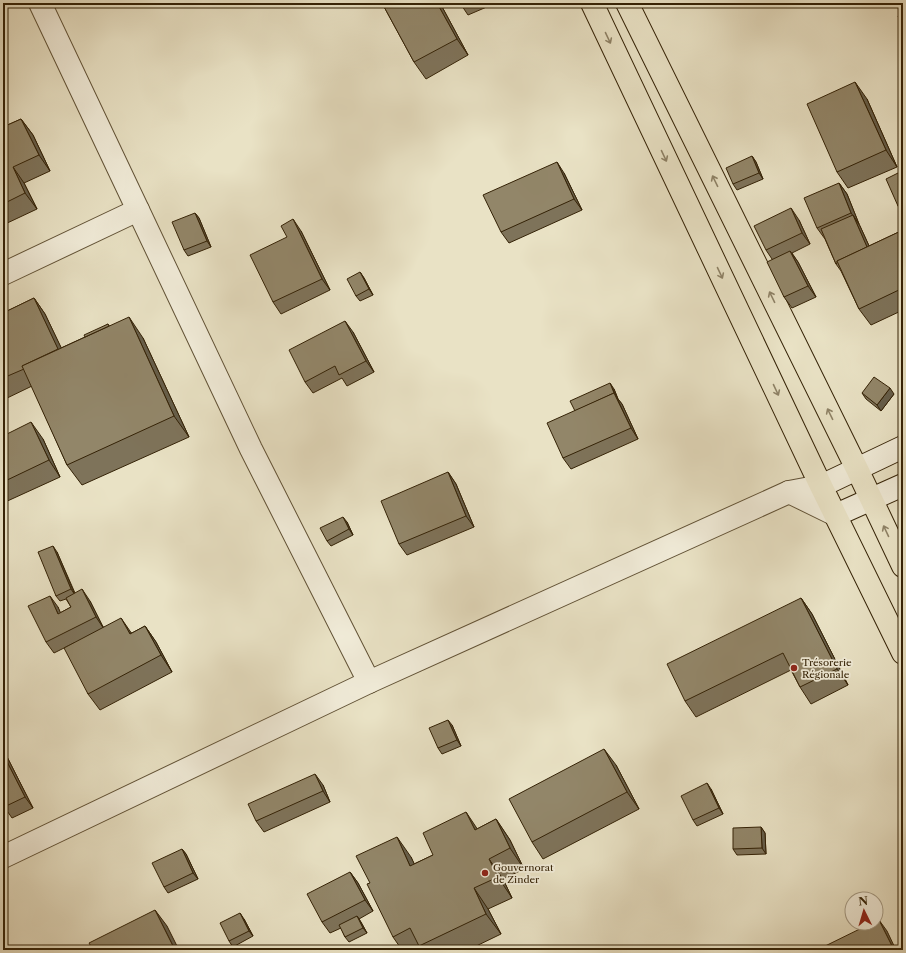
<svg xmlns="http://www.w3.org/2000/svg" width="906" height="953" viewBox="0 0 906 953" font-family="'Libre Caslon Text',serif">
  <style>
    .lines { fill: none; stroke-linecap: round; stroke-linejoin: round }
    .street-casing { stroke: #615236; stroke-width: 24 }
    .secondary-casing { stroke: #342206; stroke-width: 24 }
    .highway-casing { stroke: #342206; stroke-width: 24 }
    .street { stroke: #f1ecd9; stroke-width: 22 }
    .secondary { stroke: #f1ecd9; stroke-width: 22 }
    .highway { stroke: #e9e2c5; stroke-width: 22 }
    .wall { fill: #7e735a; stroke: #342206 }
    .shaded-wall { fill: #665e4a; stroke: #342206 }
    .building { fill: #928669; stroke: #342206 }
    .oneway { stroke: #8e8266 }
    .poi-dot { fill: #8f2418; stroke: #f1ecd9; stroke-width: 1.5 }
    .labels { text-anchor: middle; stroke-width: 3.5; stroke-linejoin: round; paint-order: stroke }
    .poi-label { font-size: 10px; fill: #342206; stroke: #f1ecd9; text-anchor: start }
  </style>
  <rect width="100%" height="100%" fill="#e9e2c5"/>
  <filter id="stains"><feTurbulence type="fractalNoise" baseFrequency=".005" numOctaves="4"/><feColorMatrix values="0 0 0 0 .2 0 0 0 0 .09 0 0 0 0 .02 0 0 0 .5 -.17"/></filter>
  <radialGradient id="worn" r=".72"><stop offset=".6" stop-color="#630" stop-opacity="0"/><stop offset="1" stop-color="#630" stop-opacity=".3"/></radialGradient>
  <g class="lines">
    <g class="street-casing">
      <g id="street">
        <polyline points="138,210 251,449 369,682"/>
        <polyline points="3,274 138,210 40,3"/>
        <polyline points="789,492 836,515"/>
        <polyline points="3,857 369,682 789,492 821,486"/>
      </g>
    </g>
    <g class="secondary-casing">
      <g id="secondary">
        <polyline points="821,486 903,447"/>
        <polyline points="836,515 903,485"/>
      </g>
    </g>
    <g class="highway-casing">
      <g id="highway">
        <polyline points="592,3 821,486 903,653"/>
        <polyline points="627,3 857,469 903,566"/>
      </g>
    </g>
    <use href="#street" class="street"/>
    <use href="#secondary" class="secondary"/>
    <use href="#highway" class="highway"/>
  </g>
  <g class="wall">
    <polygon points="382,3 440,3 468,55 426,79 414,62"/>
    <polygon points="460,3 496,3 468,15"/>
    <polygon points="867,99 897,167 848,188 837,172"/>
    <polygon points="21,119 33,135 50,171 24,183 37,209 3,225 3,127"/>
    <polygon points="752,156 756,162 763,179 737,190 733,184"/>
    <polygon points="564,173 582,210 509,243 501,232"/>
    <polygon points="903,176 903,212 902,212 898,206"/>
    <polygon points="839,183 847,194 859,224 869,246 903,230 903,310 871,325 859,309 841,271 836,264 825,239 817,228"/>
    <polygon points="195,213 199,218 211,247 188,256 184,250"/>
    <polygon points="799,220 810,244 792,253 798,262 816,297 792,308 784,297 772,259 766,250"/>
    <polygon points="301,231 330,290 281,314 273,302"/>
    <polygon points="360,272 364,278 373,295 360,301 356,296"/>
    <polygon points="34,298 45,314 61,348 85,337 108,324 109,326 143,338 189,437 82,485 67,465 32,386 3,400 3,313"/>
    <polygon points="353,332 374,372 347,386 342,378 313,393 305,382"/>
    <polygon points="614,389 618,399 622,404 638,439 571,469 563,458 575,411"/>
    <polygon points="862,393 894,394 881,411 866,399"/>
    <polygon points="3,436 43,439 60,477 3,503"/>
    <polygon points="448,472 456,484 474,527 407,555 399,544"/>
    <polygon points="347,522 353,535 331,546 327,541"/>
    <polygon points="57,552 75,593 90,601 103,627 132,633 145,626 156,642 172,672 100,710 88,694 74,643 54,653 46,642 58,607 60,613 71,607 66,599 60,601 56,596"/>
    <polygon points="801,598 812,614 848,685 811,704 800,687 791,670 696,717 685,701"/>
    <polygon points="452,725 461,746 442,754 438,748"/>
    <polygon points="3,749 33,808 12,818 3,805"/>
    <polygon points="616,765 639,809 543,859 532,842"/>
    <polygon points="323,785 330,802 264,832 256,821"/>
    <polygon points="711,789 723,814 697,826 693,820"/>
    <polygon points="496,819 510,840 524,869 503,879 512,898 488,909 501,934 468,950 402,950 393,937 411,857 414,864 433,855 477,829"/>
    <polygon points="761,827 765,833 766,854 737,855 733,849"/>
    <polygon points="182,849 186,854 198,879 168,893 164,887"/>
    <polygon points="350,872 358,883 373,911 359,919 367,933 349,942 345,937 341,928 330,933 322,922"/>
    <polygon points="244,919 253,936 233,947 229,941"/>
  </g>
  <g class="shaded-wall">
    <polygon points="437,3 440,3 468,55 457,39"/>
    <polygon points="855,82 867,99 897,167 886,150"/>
    <polygon points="21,119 33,135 50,171 39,155"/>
    <polygon points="752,156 756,162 763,179 759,173"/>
    <polygon points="557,162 564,173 582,210 574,199"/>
    <polygon points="13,167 24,183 37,209 25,193"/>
    <polygon points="839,183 847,194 859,224 851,213"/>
    <polygon points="791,208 799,220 810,244 802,233"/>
    <polygon points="195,213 199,218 211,247 207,241"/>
    <polygon points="853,215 860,226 876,261 868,250"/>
    <polygon points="293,219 301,231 330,290 322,279"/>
    <polygon points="790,251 798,262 816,297 808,286"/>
    <polygon points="360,272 364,278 373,295 369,289"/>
    <polygon points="34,298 45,314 71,368 59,352"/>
    <polygon points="129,317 143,338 189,437 174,416"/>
    <polygon points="345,321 353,332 374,372 366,361"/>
    <polygon points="610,383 614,389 618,399 622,404 638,439 631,428"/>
    <polygon points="890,388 894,394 881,411 877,405"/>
    <polygon points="31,422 43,439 60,477 49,460"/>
    <polygon points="448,472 456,484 474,527 466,516"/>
    <polygon points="343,517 347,522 353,535 349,529"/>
    <polygon points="53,546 57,552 75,595 71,589"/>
    <polygon points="82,589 90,601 104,629 96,617"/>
    <polygon points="50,596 58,607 66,625 58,614"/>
    <polygon points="801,598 812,614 848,685 837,669"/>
    <polygon points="121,618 132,634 130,634"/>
    <polygon points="145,626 156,642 172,672 161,655"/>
    <polygon points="448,720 452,725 461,746 457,740"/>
    <polygon points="3,749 33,808 25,797 3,754"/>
    <polygon points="604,749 616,765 639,809 627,792"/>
    <polygon points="315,774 323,785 330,802 323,791"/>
    <polygon points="707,783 711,789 723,814 719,808"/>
    <polygon points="466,812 480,833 475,830"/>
    <polygon points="496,819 510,840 524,869 510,848"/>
    <polygon points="761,827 765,833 766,854 762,848"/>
    <polygon points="397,837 411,857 425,886 410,866"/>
    <polygon points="182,849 186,854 198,879 193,873"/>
    <polygon points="489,859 503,879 512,898 498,877"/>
    <polygon points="350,872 358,883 373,911 365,900"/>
    <polygon points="474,888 488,909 501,934 486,914"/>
    <polygon points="155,910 167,926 179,950 175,950"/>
    <polygon points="240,913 244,919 253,936 249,931"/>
    <polygon points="357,916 361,922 367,933 363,928"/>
    <polygon points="879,920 887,931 896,950 894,950"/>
  </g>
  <g class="building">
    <polygon points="382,3 437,3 457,39 414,62"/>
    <polygon points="903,13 903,28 898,16"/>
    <polygon points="855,82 886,150 837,172 807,104"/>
    <polygon points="21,119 39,155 13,167 25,193 3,204 3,127"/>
    <polygon points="752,156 759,173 733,184 726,168"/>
    <polygon points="557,162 574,199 501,232 483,195"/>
    <polygon points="900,172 903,178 903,204 898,206 886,179"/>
    <polygon points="839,183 851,213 817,228 804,198"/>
    <polygon points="791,208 802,233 766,250 754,226"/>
    <polygon points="195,213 207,241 184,250 172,222"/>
    <polygon points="853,215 867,247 837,261 837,263 836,264 821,229"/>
    <polygon points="293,219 322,279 273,302 250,255 287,237 281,226"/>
    <polygon points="903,230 903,288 859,309 837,261"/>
    <polygon points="790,251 808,286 784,297 767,262"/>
    <polygon points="360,272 369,289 356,296 347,279"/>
    <polygon points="34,298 58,349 22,366 24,369 3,378 3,313"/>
    <polygon points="129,317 174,416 67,465 22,366"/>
    <polygon points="345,321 366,361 339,375 335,366 305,382 289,350"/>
    <polygon points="108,324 109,326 85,337 84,335"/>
    <polygon points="874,377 890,388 877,405 862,393"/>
    <polygon points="610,383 614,393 575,411 570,401"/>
    <polygon points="614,393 631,428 563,458 547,423"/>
    <polygon points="31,422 49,460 3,482 3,436"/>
    <polygon points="448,472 466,516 399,544 381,501"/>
    <polygon points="343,517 349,529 327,541 320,528"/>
    <polygon points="53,546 71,589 56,596 38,552"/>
    <polygon points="82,589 96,617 46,642 28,606 50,596 58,614 71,607 66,598"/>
    <polygon points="801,598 837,669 800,687 783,653 685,701 667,664"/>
    <polygon points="121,618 130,634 145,626 161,655 88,694 64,648"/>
    <polygon points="448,720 457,740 438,748 429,728"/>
    <polygon points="604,749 627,792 532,842 509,799"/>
    <polygon points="3,754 25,797 4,807 3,805"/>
    <polygon points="315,774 323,791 256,821 248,804"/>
    <polygon points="707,783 719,808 693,820 681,796"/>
    <polygon points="466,812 475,830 496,819 510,848 489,859 498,877 474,888 486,914 419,946 410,928 393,937 367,884 370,883 356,856 397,837 410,866 433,855 423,833"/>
    <polygon points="761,827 762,848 733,849 733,828"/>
    <polygon points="182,849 193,873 164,887 152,863"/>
    <polygon points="350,872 365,900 322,922 307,894"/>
    <polygon points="155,910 175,950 93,950 89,943"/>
    <polygon points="240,913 249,931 229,941 220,923"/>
    <polygon points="357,916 363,928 345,937 339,925"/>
    <polygon points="879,920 894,950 817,950 872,923 876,923 876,921"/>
  </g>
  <defs><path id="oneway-shaft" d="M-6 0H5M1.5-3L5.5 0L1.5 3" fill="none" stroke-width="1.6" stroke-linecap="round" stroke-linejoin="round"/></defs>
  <g class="oneway">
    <use href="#oneway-shaft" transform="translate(608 38) rotate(65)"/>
    <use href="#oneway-shaft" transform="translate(664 156) rotate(65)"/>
    <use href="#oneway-shaft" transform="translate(715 181) rotate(-116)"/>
    <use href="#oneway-shaft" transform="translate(720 273) rotate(65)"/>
    <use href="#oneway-shaft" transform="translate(772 297) rotate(-116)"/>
    <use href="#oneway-shaft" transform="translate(776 390) rotate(65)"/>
    <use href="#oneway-shaft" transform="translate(830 414) rotate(-116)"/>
    <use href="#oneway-shaft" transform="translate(886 531) rotate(-115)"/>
  </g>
  <g class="poi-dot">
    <circle cx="794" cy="668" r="4"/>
    <circle cx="485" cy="873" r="4"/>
  </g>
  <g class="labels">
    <g class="poi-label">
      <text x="802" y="666">Trésorerie<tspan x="802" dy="12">Régionale</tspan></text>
      <text x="493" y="871">Gouvernorat<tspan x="493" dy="12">de Zinder</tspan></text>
    </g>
  </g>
  <rect width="906" height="953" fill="none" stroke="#e9e2c5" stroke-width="16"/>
  <rect x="4" y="4" width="898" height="945" fill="none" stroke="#342206" stroke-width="2"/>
  <rect x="8" y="8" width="890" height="937" fill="none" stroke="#342206"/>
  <g transform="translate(864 911) rotate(355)"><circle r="19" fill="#f1ecd9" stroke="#a59b85"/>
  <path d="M0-3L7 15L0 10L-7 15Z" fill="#8f2418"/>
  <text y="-6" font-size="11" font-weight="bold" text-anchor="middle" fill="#342206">N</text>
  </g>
  <rect width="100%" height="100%" filter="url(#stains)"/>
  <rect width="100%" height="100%" fill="url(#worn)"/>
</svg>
